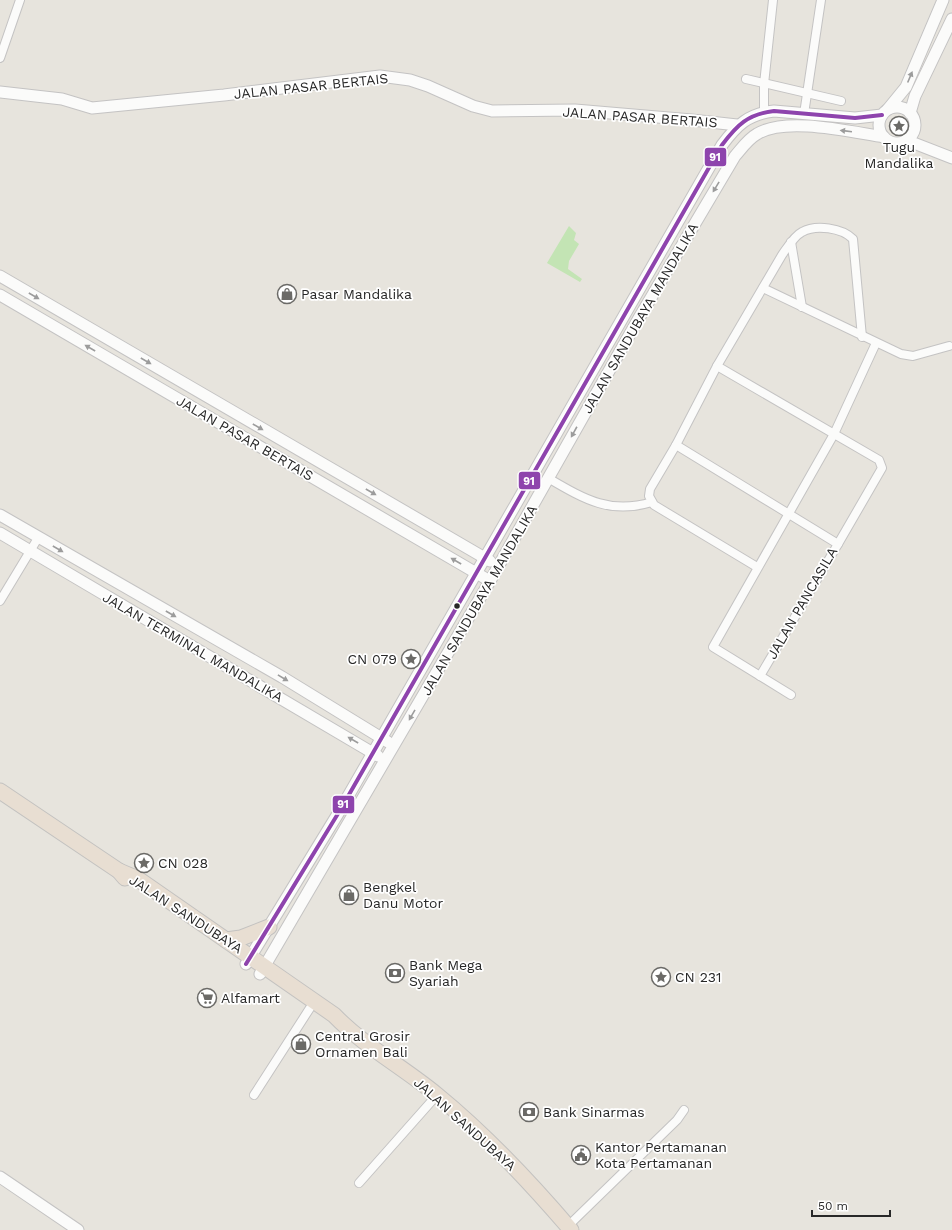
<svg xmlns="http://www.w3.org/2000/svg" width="952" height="1230" viewBox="0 0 952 1230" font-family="'Work Sans',sans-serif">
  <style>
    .green { fill: #c3e4b4 }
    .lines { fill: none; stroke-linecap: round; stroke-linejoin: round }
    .street-casing { stroke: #c4c3c3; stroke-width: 10 }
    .secondary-casing { stroke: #c4c3c3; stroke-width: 13 }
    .highway-casing { stroke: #c3c2c0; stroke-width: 17 }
    .street { stroke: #fbfbfa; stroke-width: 8 }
    .secondary { stroke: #fbfbfa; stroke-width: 11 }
    .highway { stroke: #e8ded2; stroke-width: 15 }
    .bus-1-casing { stroke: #fff; stroke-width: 7 }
    .bus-1 { stroke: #8e44ad; stroke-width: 4 }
    .oneway { fill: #9c9c9c }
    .bus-dot { fill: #282828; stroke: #fff; stroke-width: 1.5 }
    .labels { text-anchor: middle; stroke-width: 3.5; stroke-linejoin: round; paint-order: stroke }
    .street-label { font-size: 14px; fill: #282828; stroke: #fff }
    .poi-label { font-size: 14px; fill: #282828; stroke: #fff; text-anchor: start }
    .line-badge { stroke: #fff; stroke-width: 1.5 }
    .badge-label { font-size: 11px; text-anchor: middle; font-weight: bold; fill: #fff }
  </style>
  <rect width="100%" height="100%" fill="#e7e4dd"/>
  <polygon class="green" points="569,226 576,233 574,240 579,244 569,261 568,269 582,279 580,282 547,263"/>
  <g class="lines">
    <g class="street-casing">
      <g id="street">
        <polyline points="0,58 20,0"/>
        <polyline points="746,79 841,101"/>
        <polyline points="764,112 764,84 773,0"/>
        <polyline points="804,114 821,0"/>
        <polyline points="791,242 802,307"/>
        <polyline points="763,288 901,354 913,356 949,346"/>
        <polyline points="717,366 879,460 882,468 838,544"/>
        <polyline points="676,445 838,544 760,676"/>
        <path d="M548 478C584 499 610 515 652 502"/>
        <path d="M757 567 654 505 649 496 650 489 676 445 717 366 782 255C787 248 794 236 802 232 816 224 842 228 853 239L862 337"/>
        <polyline points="0,601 38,538"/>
        <polyline points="791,695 713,647 834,434 876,343"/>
        <polyline points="254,1095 310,1008"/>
        <polyline points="359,1183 437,1095"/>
        <polyline points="568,1226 677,1120 684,1110"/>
      </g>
    </g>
    <g class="secondary-casing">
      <g id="secondary">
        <polyline points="0,92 62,99 92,108 224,95 380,76 410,80 428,86 473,106 492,111 575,110 692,120 737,125"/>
        <circle cx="897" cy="125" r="18"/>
        <polyline points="888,109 906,87 943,0"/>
        <polyline points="910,113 915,96 952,19"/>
        <polyline points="906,140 952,158"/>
        <polyline points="0,276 490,561"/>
        <polyline points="0,295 490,581"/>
        <polyline points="0,515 282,677 388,742"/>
        <polyline points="0,533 378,756"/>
        <path d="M246 964 339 812 722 145C737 125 748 114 774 111L855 118 882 115"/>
        <path d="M260 974 490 581 639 318 735 156C742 148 748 139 757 134 786 116 851 132 884 137"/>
        <polyline points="0,1177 78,1230"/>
      </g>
    </g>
    <g class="highway-casing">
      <g id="highway">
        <polyline points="0,791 119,871 125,878"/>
        <path d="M119 871 138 879 334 1015C364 1046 403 1067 437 1095 486 1135 530 1182 571 1230"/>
        <polyline points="226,940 241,938 269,927"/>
      </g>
    </g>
    <use href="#street" class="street"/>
    <use href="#secondary" class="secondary"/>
    <use href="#highway" class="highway"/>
    <g class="bus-1-casing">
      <path id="bus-1" d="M246 964 339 812 722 145C737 125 748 114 774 111L855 118 882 115"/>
    </g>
    <use href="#bus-1" class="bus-1"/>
  </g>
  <defs><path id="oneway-solid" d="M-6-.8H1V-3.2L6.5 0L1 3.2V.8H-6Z"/></defs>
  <g class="oneway">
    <use href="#oneway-solid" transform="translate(910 77) rotate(-67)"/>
    <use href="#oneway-solid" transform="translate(846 131) rotate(-173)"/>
    <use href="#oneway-solid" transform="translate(716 187) rotate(121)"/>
    <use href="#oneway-solid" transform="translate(34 296) rotate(30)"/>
    <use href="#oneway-solid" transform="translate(90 348) rotate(-150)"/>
    <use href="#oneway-solid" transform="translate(146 361) rotate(30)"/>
    <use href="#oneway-solid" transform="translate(258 427) rotate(30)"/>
    <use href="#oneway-solid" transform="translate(574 432) rotate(119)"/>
    <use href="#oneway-solid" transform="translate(371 492) rotate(30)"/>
    <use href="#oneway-solid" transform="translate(58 549) rotate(30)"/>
    <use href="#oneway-solid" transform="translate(456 561) rotate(-150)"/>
    <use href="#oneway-solid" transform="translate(171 614) rotate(30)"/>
    <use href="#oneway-solid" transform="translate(283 678) rotate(31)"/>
    <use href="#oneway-solid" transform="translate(412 715) rotate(120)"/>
    <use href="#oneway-solid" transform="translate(353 740) rotate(-150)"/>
  </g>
  <defs>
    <g id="sight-ring" transform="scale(1)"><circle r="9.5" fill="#fff" stroke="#6b6a67" stroke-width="1.5"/><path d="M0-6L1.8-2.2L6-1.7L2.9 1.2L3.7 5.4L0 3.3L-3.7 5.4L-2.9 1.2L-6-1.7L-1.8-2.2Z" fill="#6b6a67"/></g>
    <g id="shop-ring" transform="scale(1)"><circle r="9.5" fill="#fff" stroke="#6b6a67" stroke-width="1.5"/><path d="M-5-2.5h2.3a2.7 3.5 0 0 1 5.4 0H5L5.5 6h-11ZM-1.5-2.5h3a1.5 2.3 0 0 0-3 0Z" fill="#6b6a67"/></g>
    <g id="bank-ring" transform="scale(1)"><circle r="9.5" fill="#fff" stroke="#6b6a67" stroke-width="1.5"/><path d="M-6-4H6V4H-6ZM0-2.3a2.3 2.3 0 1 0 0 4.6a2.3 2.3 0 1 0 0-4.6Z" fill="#6b6a67"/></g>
    <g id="supermarket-ring" transform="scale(1)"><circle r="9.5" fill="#fff" stroke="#6b6a67" stroke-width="1.5"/><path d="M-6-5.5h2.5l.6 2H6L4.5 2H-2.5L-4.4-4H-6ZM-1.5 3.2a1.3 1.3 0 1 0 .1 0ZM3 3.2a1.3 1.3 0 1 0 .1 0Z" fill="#6b6a67"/></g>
    <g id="civic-ring" transform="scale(1)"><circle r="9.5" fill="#fff" stroke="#6b6a67" stroke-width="1.5"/><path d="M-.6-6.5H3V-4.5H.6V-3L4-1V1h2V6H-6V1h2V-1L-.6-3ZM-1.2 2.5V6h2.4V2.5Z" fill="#6b6a67"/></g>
  </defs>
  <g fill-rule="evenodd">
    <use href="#sight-ring" x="899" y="126"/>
    <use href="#shop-ring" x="287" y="294"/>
    <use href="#sight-ring" x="411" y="659"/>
    <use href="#sight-ring" x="144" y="863"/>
    <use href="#shop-ring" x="349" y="895"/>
    <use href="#bank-ring" x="395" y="973"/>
    <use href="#sight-ring" x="661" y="977"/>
    <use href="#supermarket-ring" x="207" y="998"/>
    <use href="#shop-ring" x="301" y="1044"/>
    <use href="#bank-ring" x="529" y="1112"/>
    <use href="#civic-ring" x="581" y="1155"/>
  </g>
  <circle class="bus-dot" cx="457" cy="606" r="3.5"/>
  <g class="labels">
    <g class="street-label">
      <text transform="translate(311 86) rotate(-6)" y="5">JALAN PASAR BERTAIS</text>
      <text transform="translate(640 117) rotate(4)" y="5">JALAN PASAR BERTAIS</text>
      <text transform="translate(640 318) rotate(-60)" y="5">JALAN SANDUBAYA MANDALIKA</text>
      <text transform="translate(245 438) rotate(30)" y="5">JALAN PASAR BERTAIS</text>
      <text transform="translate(479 600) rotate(-60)" y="5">JALAN SANDUBAYA MANDALIKA</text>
      <text transform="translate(802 603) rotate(-60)" y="5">JALAN PANCASILA</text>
      <text transform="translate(193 647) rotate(30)" y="5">JALAN TERMINAL MANDALIKA</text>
      <text transform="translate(186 914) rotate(33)" y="5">JALAN SANDUBAYA</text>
      <text transform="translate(465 1124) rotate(42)" y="5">JALAN SANDUBAYA</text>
    </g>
    <g class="poi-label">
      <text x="899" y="152" text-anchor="middle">Tugu<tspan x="899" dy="16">Mandalika</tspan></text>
      <text x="301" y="299">Pasar Mandalika</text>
      <text x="397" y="664" text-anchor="end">CN 079</text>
      <text x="158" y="868">CN 028</text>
      <text x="363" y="892">Bengkel<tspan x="363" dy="16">Danu Motor</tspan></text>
      <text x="409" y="970">Bank Mega<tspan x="409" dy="16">Syariah</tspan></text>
      <text x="675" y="982">CN 231</text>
      <text x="221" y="1003">Alfamart</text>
      <text x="315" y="1041">Central Grosir<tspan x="315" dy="16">Ornamen Bali</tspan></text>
      <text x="543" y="1117">Bank Sinarmas</text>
      <text x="595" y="1152">Kantor Pertamanan<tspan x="595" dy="16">Kota Pertamanan</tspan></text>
    </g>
  </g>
  <g class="line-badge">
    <rect x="704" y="147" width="23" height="20" rx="4" fill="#8e44ad"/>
    <rect x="518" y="471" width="23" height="19" rx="4" fill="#8e44ad"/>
    <rect x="332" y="795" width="23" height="19" rx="4" fill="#8e44ad"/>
  </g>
  <g class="badge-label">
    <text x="715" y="161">91</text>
    <text x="529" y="485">91</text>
    <text x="343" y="808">91</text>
  </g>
  <path d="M812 1210v6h78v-6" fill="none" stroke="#282828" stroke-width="2"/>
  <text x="818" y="1210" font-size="12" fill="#282828" stroke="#ffffff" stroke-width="3" paint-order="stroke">50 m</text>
</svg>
